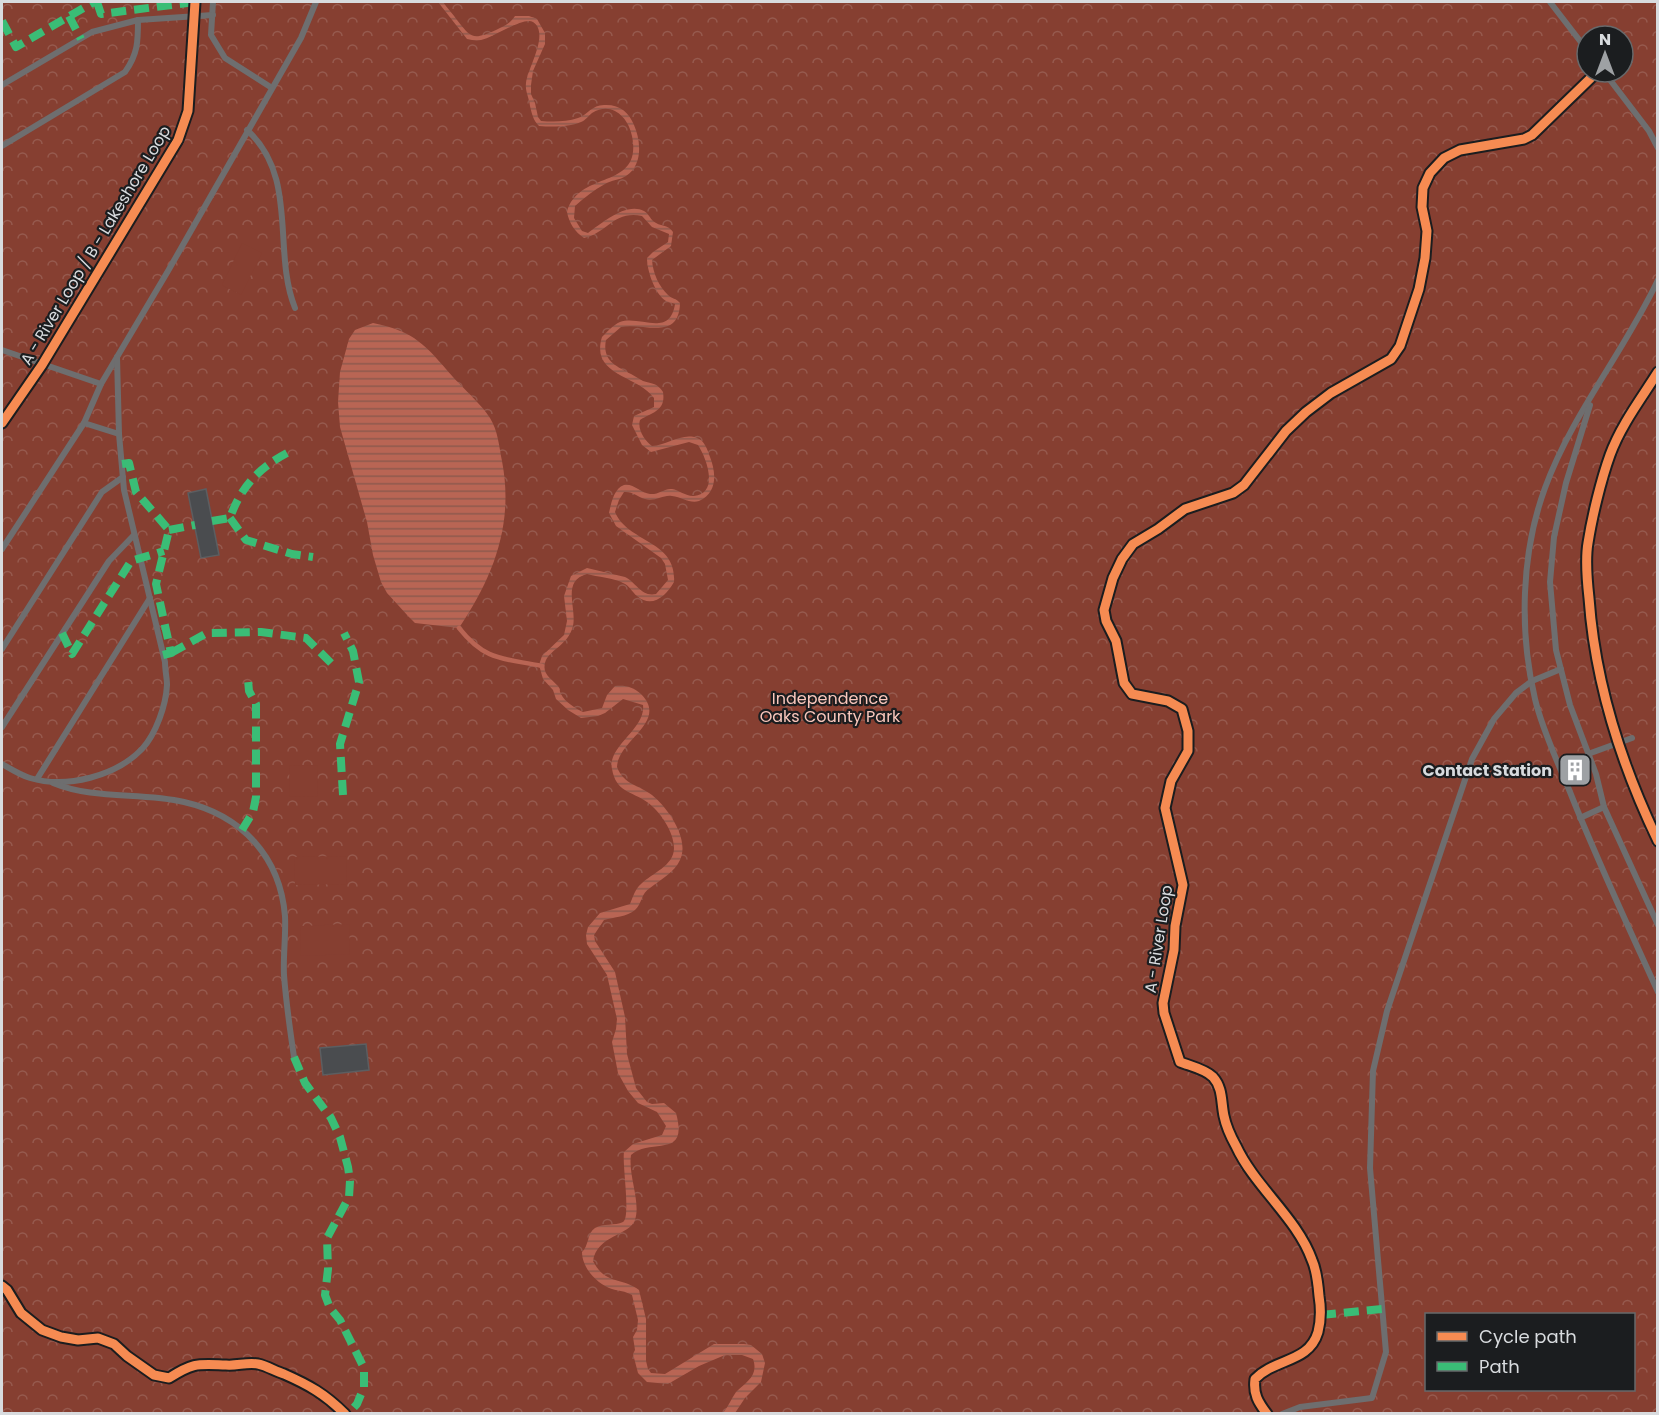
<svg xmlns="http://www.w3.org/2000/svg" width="1659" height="1415" viewBox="0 0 1659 1415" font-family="Poppins,sans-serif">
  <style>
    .park { fill: url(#park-crowns); fill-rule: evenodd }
    .pitch { fill: #863f31 }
    .water { fill: url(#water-rules) }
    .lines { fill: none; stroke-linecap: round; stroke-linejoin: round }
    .stream { stroke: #b96554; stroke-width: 4.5 }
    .building { fill: #4a4c4f; stroke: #5c5e61; stroke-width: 1.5 }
    .service { stroke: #6e6e6f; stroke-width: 6 }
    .quiet { stroke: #3abd76; stroke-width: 8; stroke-dasharray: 15 8; stroke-linecap: butt }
    .cycleway-casing { stroke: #1b1d1f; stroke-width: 13 }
    .cycleway { stroke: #f68b52; stroke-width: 9 }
    .labels { text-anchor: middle; stroke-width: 4.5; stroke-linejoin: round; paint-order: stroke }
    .street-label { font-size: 16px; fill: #d8dbde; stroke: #1b1d1f }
    .park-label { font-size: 16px; fill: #fac7bc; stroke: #1b1d1f }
    .poi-label { font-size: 16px; font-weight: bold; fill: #d8dbde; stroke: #1b1d1f; text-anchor: end }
  </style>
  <defs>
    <pattern id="park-crowns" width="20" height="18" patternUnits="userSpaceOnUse" patternTransform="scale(1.5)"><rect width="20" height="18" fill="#863f31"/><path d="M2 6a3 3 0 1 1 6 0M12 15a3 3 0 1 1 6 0" fill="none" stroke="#965a4e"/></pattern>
    <pattern id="water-rules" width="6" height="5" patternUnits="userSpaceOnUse" patternTransform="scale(1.5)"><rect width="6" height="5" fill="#b96554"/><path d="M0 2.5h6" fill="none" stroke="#8f594e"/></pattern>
  </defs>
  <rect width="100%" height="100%" fill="#333639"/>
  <path class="park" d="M2 2H1657V1413L2 1414ZM1587 36H1623V72H1587ZM1426 1314H1634V1390H1426Z"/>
  <g class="pitch">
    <polygon points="242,243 262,253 241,295 222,285"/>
    <polygon points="317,765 318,796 290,797 289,766"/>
    <polygon points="346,856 347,884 295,885 294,857"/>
    <polygon points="349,924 350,954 301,956 300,926"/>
  </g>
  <g class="water">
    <path d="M438 2H443C447 8 453 14 457 20 472 39 473 40 496 30 504 26 510 24 515 16H529L537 19 545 33V44L533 71 531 85V94L535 103 538 117 541 121C553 122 566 122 578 118 589 114 592 104 606 105 621 105 629 113 634 125 641 141 643 165 626 176 620 180 611 180 605 184 594 190 584 198 575 206L574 218 582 231 588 233C602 223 626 202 644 211 648 213 650 218 653 221 660 227 668 224 673 232L671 246 652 260C653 274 659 286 668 295 672 299 676 298 680 303 679 342 643 322 621 327L606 340C602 360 615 366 631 374 635 376 639 379 643 381 653 384 657 383 663 392 666 411 653 412 640 420 637 429 645 441 652 446 667 445 683 432 697 438 705 441 707 449 710 457 716 472 718 493 699 501 690 504 682 497 672 496 664 494 655 502 645 499 638 497 632 491 624 492L619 500 615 512C628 543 677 540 674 582 666 596 652 609 637 596 632 592 629 585 623 583 615 578 597 577 587 574 561 581 577 608 573 626 568 646 548 650 545 663 542 674 552 679 558 686 562 692 558 688 561 694 565 702 575 708 583 712L602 708 607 695 615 686C626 685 633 687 641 694 669 722 618 740 617 767 624 785 639 785 652 795 668 808 690 839 680 860 675 872 660 880 650 888 641 893 642 904 635 910 627 917 614 917 604 920L594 935 595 941 615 972 625 1017 627 1054 636 1088 647 1102 652 1104 664 1103 676 1113C689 1160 651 1137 631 1155 628 1176 641 1202 635 1220 629 1236 597 1235 593 1261 605 1285 622 1277 639 1290L646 1319V1361L648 1369 651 1373 665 1374 714 1344H744L751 1345 762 1354 765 1363 761 1382 745 1398 735 1413H723C728 1407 731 1399 736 1392 746 1382 759 1376 753 1359L742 1355H725L699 1366 668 1384 647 1382 638 1373 633 1354 635 1350 633 1337 637 1330 638 1320 632 1295C625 1291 619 1291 612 1289 597 1284 582 1268 582 1252 589 1246 587 1233 595 1228 603 1223 615 1226 623 1222 631 1217 622 1165 624 1152L633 1144 662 1135 666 1126 657 1112 638 1103 628 1091 618 1073 612 1042 616 1029 617 1019 607 975 587 944 586 935 588 927 600 913 630 904C633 897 635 889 641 884 652 873 674 866 674 848 674 832 660 811 647 802 631 791 616 792 612 769 607 746 646 729 643 705L623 699 605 713 598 716 581 718 568 710 556 699 553 690 543 679 539 665 542 656 564 635 567 621 564 596 571 576 587 568 625 577C637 583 641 597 656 594L668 580 665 564 661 558 616 526 609 513C611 504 614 488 624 485 633 483 641 493 650 494 658 495 665 488 672 489 679 490 687 497 694 496 720 493 706 457 698 445L689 442 651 452 642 445 632 425 634 416 654 407V398C638 375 590 376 602 337 607 332 613 325 620 322 640 315 670 338 675 304 672 303 669 302 666 301 655 294 647 271 647 258L653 252 668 242 669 234 652 227 642 216C614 210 606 234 584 238 575 232 569 223 567 212 579 169 643 191 632 136 628 117 612 101 592 113 588 116 586 120 581 122 569 127 553 127 539 126 533 120 532 114 530 106 529 97 525 92 526 83 528 67 550 33 533 22 524 16 493 38 481 40 476 41 472 40 467 39Z"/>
    <path d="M373 323C416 332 425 345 453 377 463 388 483 406 490 418 498 431 499 446 502 461 514 523 494 576 459 628L415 623 408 616 387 593 381 582 373 555 367 522 340 427 338 402 340 372 349 339 355 330Z"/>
  </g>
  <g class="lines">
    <path class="stream" d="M459 628C486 662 504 658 542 666"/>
  </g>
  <g class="building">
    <polygon points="206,489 219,555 201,558 188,493"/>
    <polygon points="366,1044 369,1070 323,1075 320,1048"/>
  </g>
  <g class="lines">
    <g class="service">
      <polyline points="213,2 211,35 225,58 272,88"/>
      <polyline points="1550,2 1587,50"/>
      <polyline points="138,20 213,15"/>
      <polyline points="1604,72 1649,131 1658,148"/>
      <path d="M2 85 92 32 138 20C138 41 138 54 125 72L2 146"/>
      <path d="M247 130C299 177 272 251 295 308"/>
      <path d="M1658 280C1624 352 1572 414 1545 488 1521 553 1519 631 1535 699 1542 729 1558 763 1570 792 1597 860 1628 926 1658 992"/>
      <polyline points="2,350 101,384"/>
      <polyline points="1590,405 1566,483 1554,537 1550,582 1556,650 1570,705 1596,774 1604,807 1658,925"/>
      <polyline points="84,423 119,434"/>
      <polyline points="2,549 84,423 101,384 168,271 301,38 316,2"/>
      <polyline points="2,649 102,492 123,477"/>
      <polyline points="2,727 109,561 134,535"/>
      <polyline points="1588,754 1632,738"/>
      <path d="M2 764C11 769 20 775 30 778 67 789 116 776 142 749 156 734 166 705 167 685 167 678 165 670 165 662L124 490 119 434 117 357"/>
      <polyline points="37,779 150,598"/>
      <path d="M53 783C94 800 141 792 184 802 241 815 280 856 285 916 286 935 283 956 284 975 286 1002 290 1030 294 1057"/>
      <polyline points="1580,818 1604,807"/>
      <polyline points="1282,1414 1300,1407 1372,1398 1386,1352 1370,1168 1373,1071 1387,1011 1472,759 1494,719 1516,693 1532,681 1561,669"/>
    </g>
    <g class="quiet">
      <polyline points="97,2 101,14 195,2"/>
      <polyline points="69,16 81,39"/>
      <polyline points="2,21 16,47 94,2"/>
      <polyline points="122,464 129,463 136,492 169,530 156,584 171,653 163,655"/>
      <polyline points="230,518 246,540 292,554 313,557"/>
      <path d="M212 521 230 518C241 486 260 467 289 452"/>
      <polyline points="169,530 195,525"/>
      <polyline points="62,633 72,654 131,561 164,551"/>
      <polyline points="171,653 207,633 261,632 306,638 335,667"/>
      <polyline points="343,795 340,744 359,682 353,651 344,633"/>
      <polyline points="242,830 253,812 256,797 256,704 249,691 248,680"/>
      <polyline points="294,1057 305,1083 331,1118 340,1137 348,1167 350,1181 349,1197 327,1238 328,1269 325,1295 330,1308 340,1320 364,1368 364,1387 357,1404 348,1414"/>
      <polyline points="1321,1315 1382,1309"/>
    </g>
    <g class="cycleway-casing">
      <g id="cycleway">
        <path d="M1658 372C1641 399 1621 425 1610 455 1601 480 1592 517 1588 543 1585 560 1587 580 1589 598 1595 683 1621 764 1658 841"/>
        <polyline points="2,423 42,365 178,140 188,111 195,2"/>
        <path d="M2 1286 7 1290 21 1313 42 1330 61 1337 78 1340 98 1338 114 1344 127 1356 154 1375 169 1378C194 1362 198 1364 226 1365 237 1366 247 1362 258 1364 267 1366 275 1371 284 1374 309 1385 325 1394 345 1414"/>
        <path d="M1267 1414C1258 1402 1253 1394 1255 1379 1275 1358 1309 1363 1318 1332 1321 1320 1321 1308 1319 1296 1318 1284 1317 1271 1312 1260 1297 1218 1255 1187 1236 1146 1231 1137 1226 1126 1224 1116 1221 1102 1223 1088 1213 1077 1205 1069 1190 1066 1180 1062L1164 1013 1163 1003 1174 950 1175 926 1183 885 1165 808 1171 781 1188 751V731L1182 709 1168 701 1132 694 1124 683 1116 641 1106 621 1104 610 1113 578 1122 559 1133 544 1158 529 1185 509 1233 493 1244 485 1286 431 1306 412 1331 393 1391 359 1400 346 1419 289 1425 258 1427 231 1422 207 1423 188 1430 173 1444 158 1460 150 1524 139 1532 135 1597 72"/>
      </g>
    </g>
    <use href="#cycleway" class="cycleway"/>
  </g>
  <defs>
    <g id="building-square" transform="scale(1.725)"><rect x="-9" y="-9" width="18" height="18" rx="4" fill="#9ea1a4" stroke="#1b1d1f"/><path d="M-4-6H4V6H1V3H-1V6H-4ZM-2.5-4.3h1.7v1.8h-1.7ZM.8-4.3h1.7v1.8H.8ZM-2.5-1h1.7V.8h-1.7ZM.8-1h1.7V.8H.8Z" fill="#fff"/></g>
  </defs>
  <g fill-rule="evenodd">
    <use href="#building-square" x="1575" y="770"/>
  </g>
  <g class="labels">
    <g class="street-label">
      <text transform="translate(95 245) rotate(-59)" y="6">A - River Loop / B - Lakeshore Loop</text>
      <text transform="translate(1158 939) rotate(-81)" y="6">A - River Loop</text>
    </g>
    <g class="park-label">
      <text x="830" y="704">Independence<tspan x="830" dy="18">Oaks County Park</tspan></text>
    </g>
    <g class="poi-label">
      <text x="1552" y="776">Contact Station</text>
    </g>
  </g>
  <rect width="1659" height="1415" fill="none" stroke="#d8dbde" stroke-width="6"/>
  <rect x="1425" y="1313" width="210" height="78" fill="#1b1d1f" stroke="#67696b" stroke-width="1.5"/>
  <rect x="1437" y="1332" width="30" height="9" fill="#f68b52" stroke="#67696b" stroke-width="1.5"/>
  <text x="1479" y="1343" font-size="18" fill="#d8dbde">Cycle path</text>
  <rect x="1437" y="1362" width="30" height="9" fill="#3abd76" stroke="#67696b" stroke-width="1.5"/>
  <text x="1479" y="1373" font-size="18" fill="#d8dbde">Path</text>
  <g transform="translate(1605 54)"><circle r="28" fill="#1b1d1f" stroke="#67696b" stroke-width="1.5"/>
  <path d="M0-4.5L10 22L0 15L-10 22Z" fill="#9ea1a4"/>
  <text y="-9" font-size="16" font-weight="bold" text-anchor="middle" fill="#d8dbde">N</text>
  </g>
</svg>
